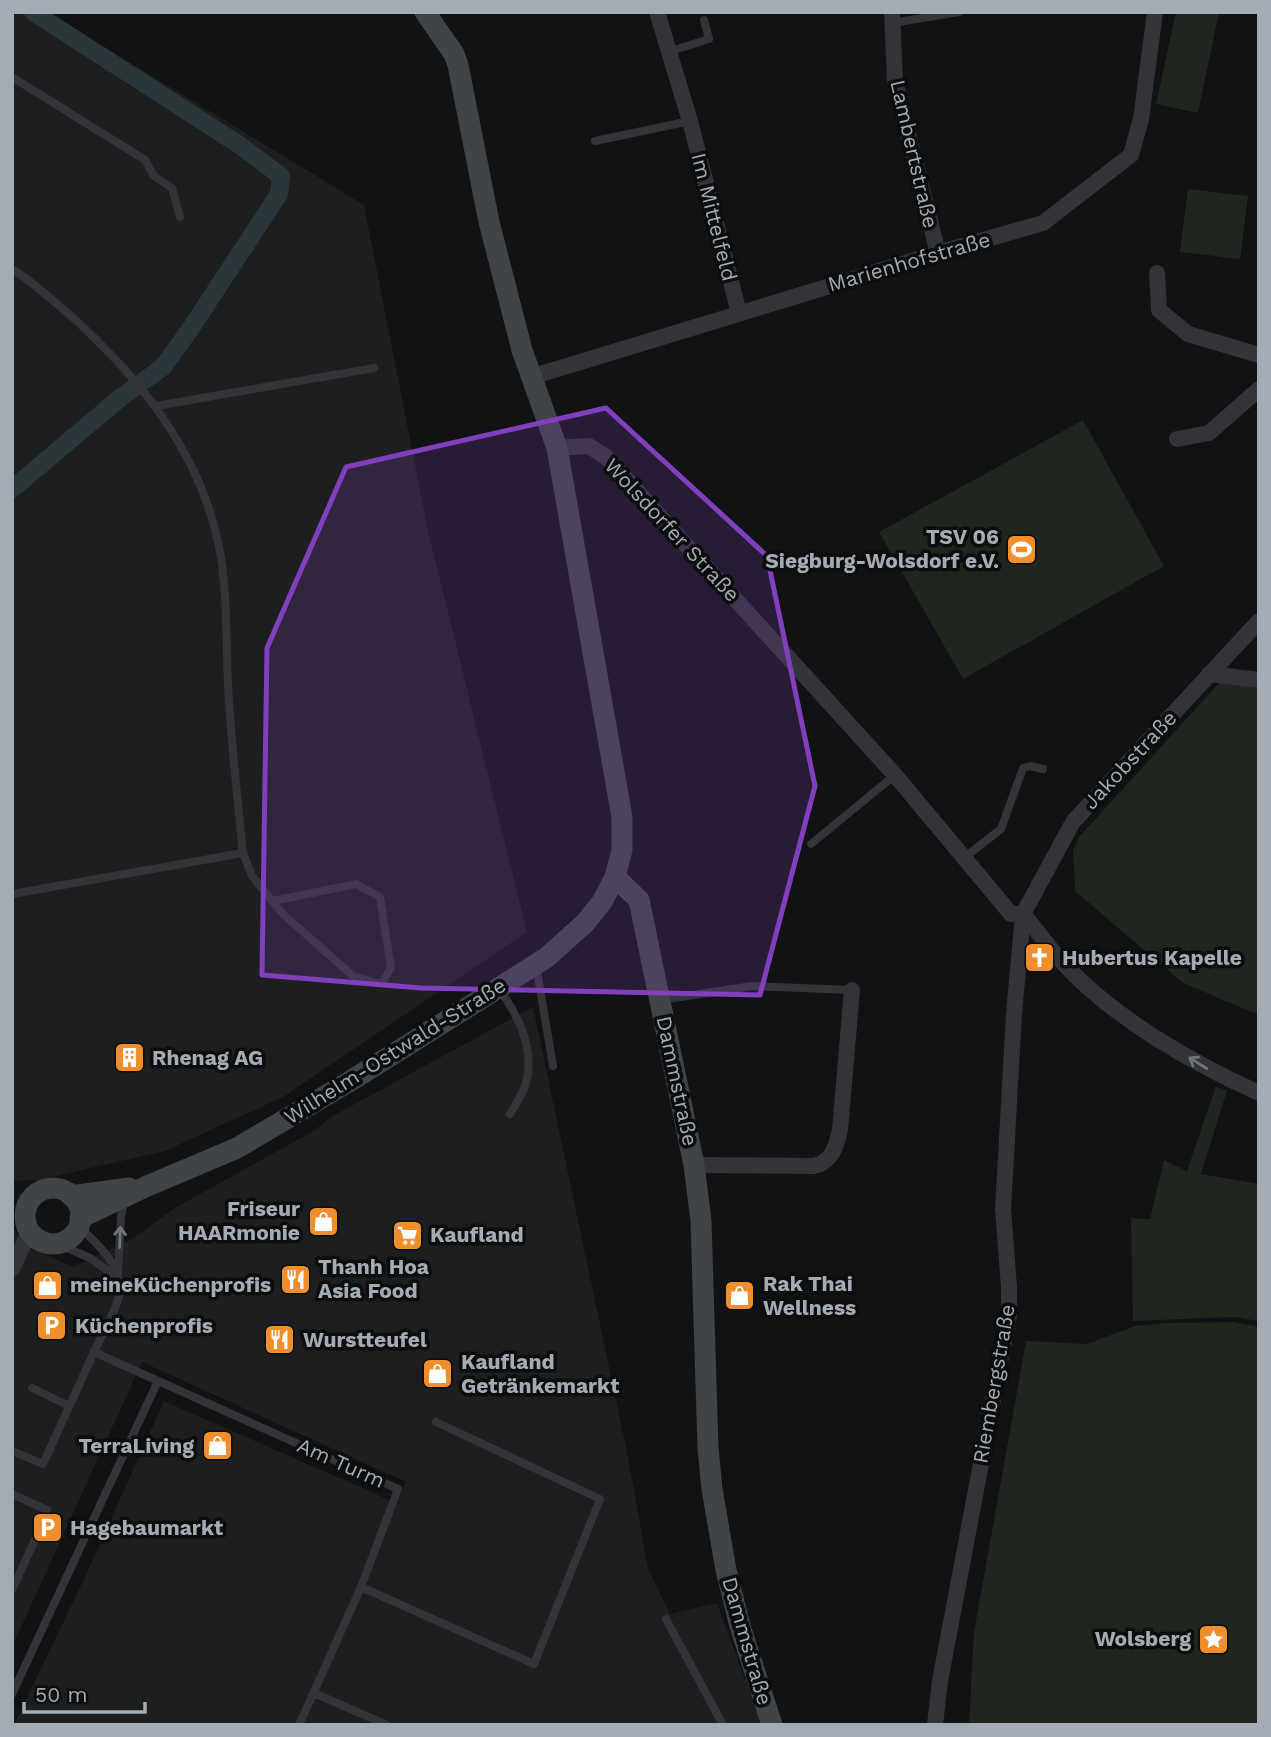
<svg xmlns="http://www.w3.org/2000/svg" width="1271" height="1737" font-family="'Work Sans',sans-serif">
<rect width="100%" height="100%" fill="#111213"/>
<path fill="#1d1e20" d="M12,12H47L364,205L428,531L527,932L283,1097L165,1151L38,1180L12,1181Z
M533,1007L628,1457L648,1568L670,1614L717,1603L762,1725H14L84,1579L164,1401L396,1503L406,1482L142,1362L12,1647V1228L32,1249L74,1267L132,1239L175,1208L315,1130L331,1117Z"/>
<path fill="#1e261e" d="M1176,12H1219L1198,113L1156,104Z
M1188,189L1248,196L1240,259L1180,252Z
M1083,420L1164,566L963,679L879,532Z
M1219,683L1259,688V1015L1183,983L1075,891L1073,850L1079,837Z
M1216,1086L1227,1091L1201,1174L1259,1184V1321L1234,1317L1133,1321L1131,1218L1150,1219L1164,1160L1187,1171Z
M1234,1322L1259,1327V1725H969L974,1632L1026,1341L1087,1344L1135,1326L1167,1323Z"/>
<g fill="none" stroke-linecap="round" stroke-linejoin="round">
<path stroke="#2b363b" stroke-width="18" d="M12,489L120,398L163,367L191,328L279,194L281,176L238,144L33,12"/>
<path stroke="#323438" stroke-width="8" d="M892,23L959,12
M671,51L709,39L704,20
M12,77L145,160L154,176L172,188L180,217
M595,141L690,121
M12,269C33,282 51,299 70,315C139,377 201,453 219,547C229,597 225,649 229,700C232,751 238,802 243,853L252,876L283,914L353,976L381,984L391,968L380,897L356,884L273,901
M156,406L374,368
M811,844L895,775
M965,857L1001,829L1023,768L1030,766L1043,769
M12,894L243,853
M536,965L553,1066
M498,988C517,1012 534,1048 527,1079C525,1091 516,1104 510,1114
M661,1000L752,986L852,990
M79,1227C96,1242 121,1265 120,1290C119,1307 101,1336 94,1352L398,1489L361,1587L299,1725
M58,1244L90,1258L115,1276
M118,1274L121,1216L125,1200
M32,1388L69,1406
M12,1451L43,1464L94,1352
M12,1494L47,1510
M361,1587L534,1664L600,1499L436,1422
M12,1590L39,1531
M666,1619L723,1725
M314,1693L387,1725
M12,1694L158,1381"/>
<path stroke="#323438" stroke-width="16" d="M657,12L690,121L739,313
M892,12L895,82L938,253
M1157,273L1159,310L1188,334L1259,355
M531,377L938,253L1043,223L1131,155L1141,119L1155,12
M1177,439L1209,433L1259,389
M557,448L589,446L606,457L895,775L1011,914H1023
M1209,674L1259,680
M1023,914C1037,930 1049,948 1064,964C1114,1018 1192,1063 1259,1093
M694,1165L814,1166C832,1162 836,1147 840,1130L852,990
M12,1269L29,1232
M935,1725L940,1681L1009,1315V1287L1003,1209L1014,1014L1023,914L1073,822L1259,621"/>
<path stroke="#404348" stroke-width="21" d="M615,877L639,900L694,1165L701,1221L708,1448L712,1489L726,1570L740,1626L772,1725
M25 1216a28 28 0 1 1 56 0a28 28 0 1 1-56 0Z
M71,1196L129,1188
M80,1218L145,1187L237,1148L352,1080L546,958L585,923L602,902L615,877L622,850V817L557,448L522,350L489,222L458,65L454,54L425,12"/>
</g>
<defs><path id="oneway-shaft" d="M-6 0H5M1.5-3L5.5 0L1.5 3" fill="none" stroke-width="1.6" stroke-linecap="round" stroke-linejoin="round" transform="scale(1.75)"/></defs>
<g stroke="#70757c">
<use href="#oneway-shaft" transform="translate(1198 1063) rotate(-148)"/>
<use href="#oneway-shaft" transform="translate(120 1237) rotate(-88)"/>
</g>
<path fill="#813fbd" fill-opacity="0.2" stroke="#813fbd" stroke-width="5" stroke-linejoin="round" d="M606,408L767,556L815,786L760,995L421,988L262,975L267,648L346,467Z"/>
<defs>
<symbol id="stadium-square" viewBox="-11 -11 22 22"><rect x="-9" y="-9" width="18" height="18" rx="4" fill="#f08e2c" stroke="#0c0d0e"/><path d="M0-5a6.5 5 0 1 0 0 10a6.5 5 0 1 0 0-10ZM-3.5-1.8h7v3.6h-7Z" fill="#fff"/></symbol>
<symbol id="church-square" viewBox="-11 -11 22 22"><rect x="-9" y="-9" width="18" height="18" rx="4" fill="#f08e2c" stroke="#0c0d0e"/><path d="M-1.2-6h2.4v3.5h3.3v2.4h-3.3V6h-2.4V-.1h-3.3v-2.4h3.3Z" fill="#fff"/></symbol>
<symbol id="building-square" viewBox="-11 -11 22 22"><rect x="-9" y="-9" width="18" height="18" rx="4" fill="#f08e2c" stroke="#0c0d0e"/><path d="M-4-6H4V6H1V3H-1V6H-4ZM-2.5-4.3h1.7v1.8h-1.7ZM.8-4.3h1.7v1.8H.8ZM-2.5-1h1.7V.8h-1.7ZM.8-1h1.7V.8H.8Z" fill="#fff"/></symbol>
<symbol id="shop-square" viewBox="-11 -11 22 22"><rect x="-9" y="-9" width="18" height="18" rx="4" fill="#f08e2c" stroke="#0c0d0e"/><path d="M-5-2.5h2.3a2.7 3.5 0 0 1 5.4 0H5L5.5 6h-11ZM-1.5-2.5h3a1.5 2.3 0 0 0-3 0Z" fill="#fff"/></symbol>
<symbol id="supermarket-square" viewBox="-11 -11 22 22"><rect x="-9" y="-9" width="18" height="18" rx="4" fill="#f08e2c" stroke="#0c0d0e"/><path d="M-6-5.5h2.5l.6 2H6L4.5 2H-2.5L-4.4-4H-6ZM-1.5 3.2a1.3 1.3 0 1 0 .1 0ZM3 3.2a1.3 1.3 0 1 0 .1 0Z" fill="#fff"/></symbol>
<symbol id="restaurant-square" viewBox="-11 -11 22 22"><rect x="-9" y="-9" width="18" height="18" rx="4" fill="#f08e2c" stroke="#0c0d0e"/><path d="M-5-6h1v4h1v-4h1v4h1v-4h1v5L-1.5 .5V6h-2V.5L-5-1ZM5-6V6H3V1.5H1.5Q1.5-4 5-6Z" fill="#fff"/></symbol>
<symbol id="parking-square" viewBox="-11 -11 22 22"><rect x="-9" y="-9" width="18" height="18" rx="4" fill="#f08e2c" stroke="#0c0d0e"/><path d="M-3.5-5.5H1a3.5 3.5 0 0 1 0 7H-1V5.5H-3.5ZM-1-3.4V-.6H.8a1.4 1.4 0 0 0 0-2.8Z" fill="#fff"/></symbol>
<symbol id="sight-square" viewBox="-11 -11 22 22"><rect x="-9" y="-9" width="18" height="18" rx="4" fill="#f08e2c" stroke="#0c0d0e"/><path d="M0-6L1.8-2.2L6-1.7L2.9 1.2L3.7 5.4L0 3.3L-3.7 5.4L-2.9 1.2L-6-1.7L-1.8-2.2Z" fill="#fff"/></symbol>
</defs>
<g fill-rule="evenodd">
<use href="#stadium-square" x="1004" y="532" width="35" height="35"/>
<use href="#church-square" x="1022" y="940" width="35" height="35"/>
<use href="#building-square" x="112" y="1040" width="35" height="35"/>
<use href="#shop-square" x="306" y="1204" width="35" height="35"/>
<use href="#supermarket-square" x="390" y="1218" width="35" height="35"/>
<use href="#restaurant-square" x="278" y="1262" width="35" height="35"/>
<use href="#shop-square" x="30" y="1268" width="35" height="35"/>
<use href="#shop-square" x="722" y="1278" width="35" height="35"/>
<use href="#parking-square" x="34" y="1308" width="35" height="35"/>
<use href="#restaurant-square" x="262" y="1322" width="35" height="35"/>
<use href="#shop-square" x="420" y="1356" width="35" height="35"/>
<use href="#shop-square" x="200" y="1428" width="35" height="35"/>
<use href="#parking-square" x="30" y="1510" width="35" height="35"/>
<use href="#sight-square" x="1196" y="1622" width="35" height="35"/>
</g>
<g text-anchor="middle" stroke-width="7" stroke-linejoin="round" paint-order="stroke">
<g font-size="21" fill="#a3abb4" stroke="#0c0d0e">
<text transform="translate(914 154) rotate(77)" y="7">Lambertstraße</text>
<text transform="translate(714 217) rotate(76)" y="7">Im Mittelfeld</text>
<text transform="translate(909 262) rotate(-16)" y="7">Marienhofstraße</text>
<text transform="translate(672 530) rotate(47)" y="7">Wolsdorfer Straße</text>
<text transform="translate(1130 760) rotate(-47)" y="7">Jakobstraße</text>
<text transform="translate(395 1051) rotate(-32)" y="7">Wilhelm-Ostwald-Straße</text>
<text transform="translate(677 1081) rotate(78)" y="7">Dammstraße</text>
<text transform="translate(994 1384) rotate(-80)" y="7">Riembergstraße</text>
<text transform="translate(341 1463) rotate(24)" y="7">Am Turm</text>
<text transform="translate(747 1641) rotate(74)" y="7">Dammstraße</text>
</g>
<g font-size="21" font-weight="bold" fill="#a3abb4" stroke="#0c0d0e" text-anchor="start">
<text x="999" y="544" text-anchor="end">TSV 06<tspan x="999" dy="24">Siegburg-Wolsdorf e.V.</tspan></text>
<text x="1062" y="965">Hubertus Kapelle</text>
<text x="152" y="1065">Rhenag AG</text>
<text x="300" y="1216" text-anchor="end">Friseur<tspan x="300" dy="24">HAARmonie</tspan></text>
<text x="430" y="1242">Kaufland</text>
<text x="318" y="1274">Thanh Hoa<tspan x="318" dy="24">Asia Food</tspan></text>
<text x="763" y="1291">Rak Thai<tspan x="763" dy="24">Wellness</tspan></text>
<text x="70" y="1292">meineKüchenprofis</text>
<text x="75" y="1333">Küchenprofis</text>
<text x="303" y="1347">Wurstteufel</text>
<text x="461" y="1369">Kaufland<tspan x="461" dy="24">Getränkemarkt</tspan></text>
<text x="194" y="1453" text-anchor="end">TerraLiving</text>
<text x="70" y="1535">Hagebaumarkt</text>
<text x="1191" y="1646" text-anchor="end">Wolsberg</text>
</g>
</g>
<rect width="1271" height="1737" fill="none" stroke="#a3abb4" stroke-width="28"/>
<path d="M24 1702v10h121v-10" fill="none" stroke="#a3abb4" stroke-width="3.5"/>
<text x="35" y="1702" font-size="21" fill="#a3abb4" stroke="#0c0d0e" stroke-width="5" paint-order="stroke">50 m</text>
</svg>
